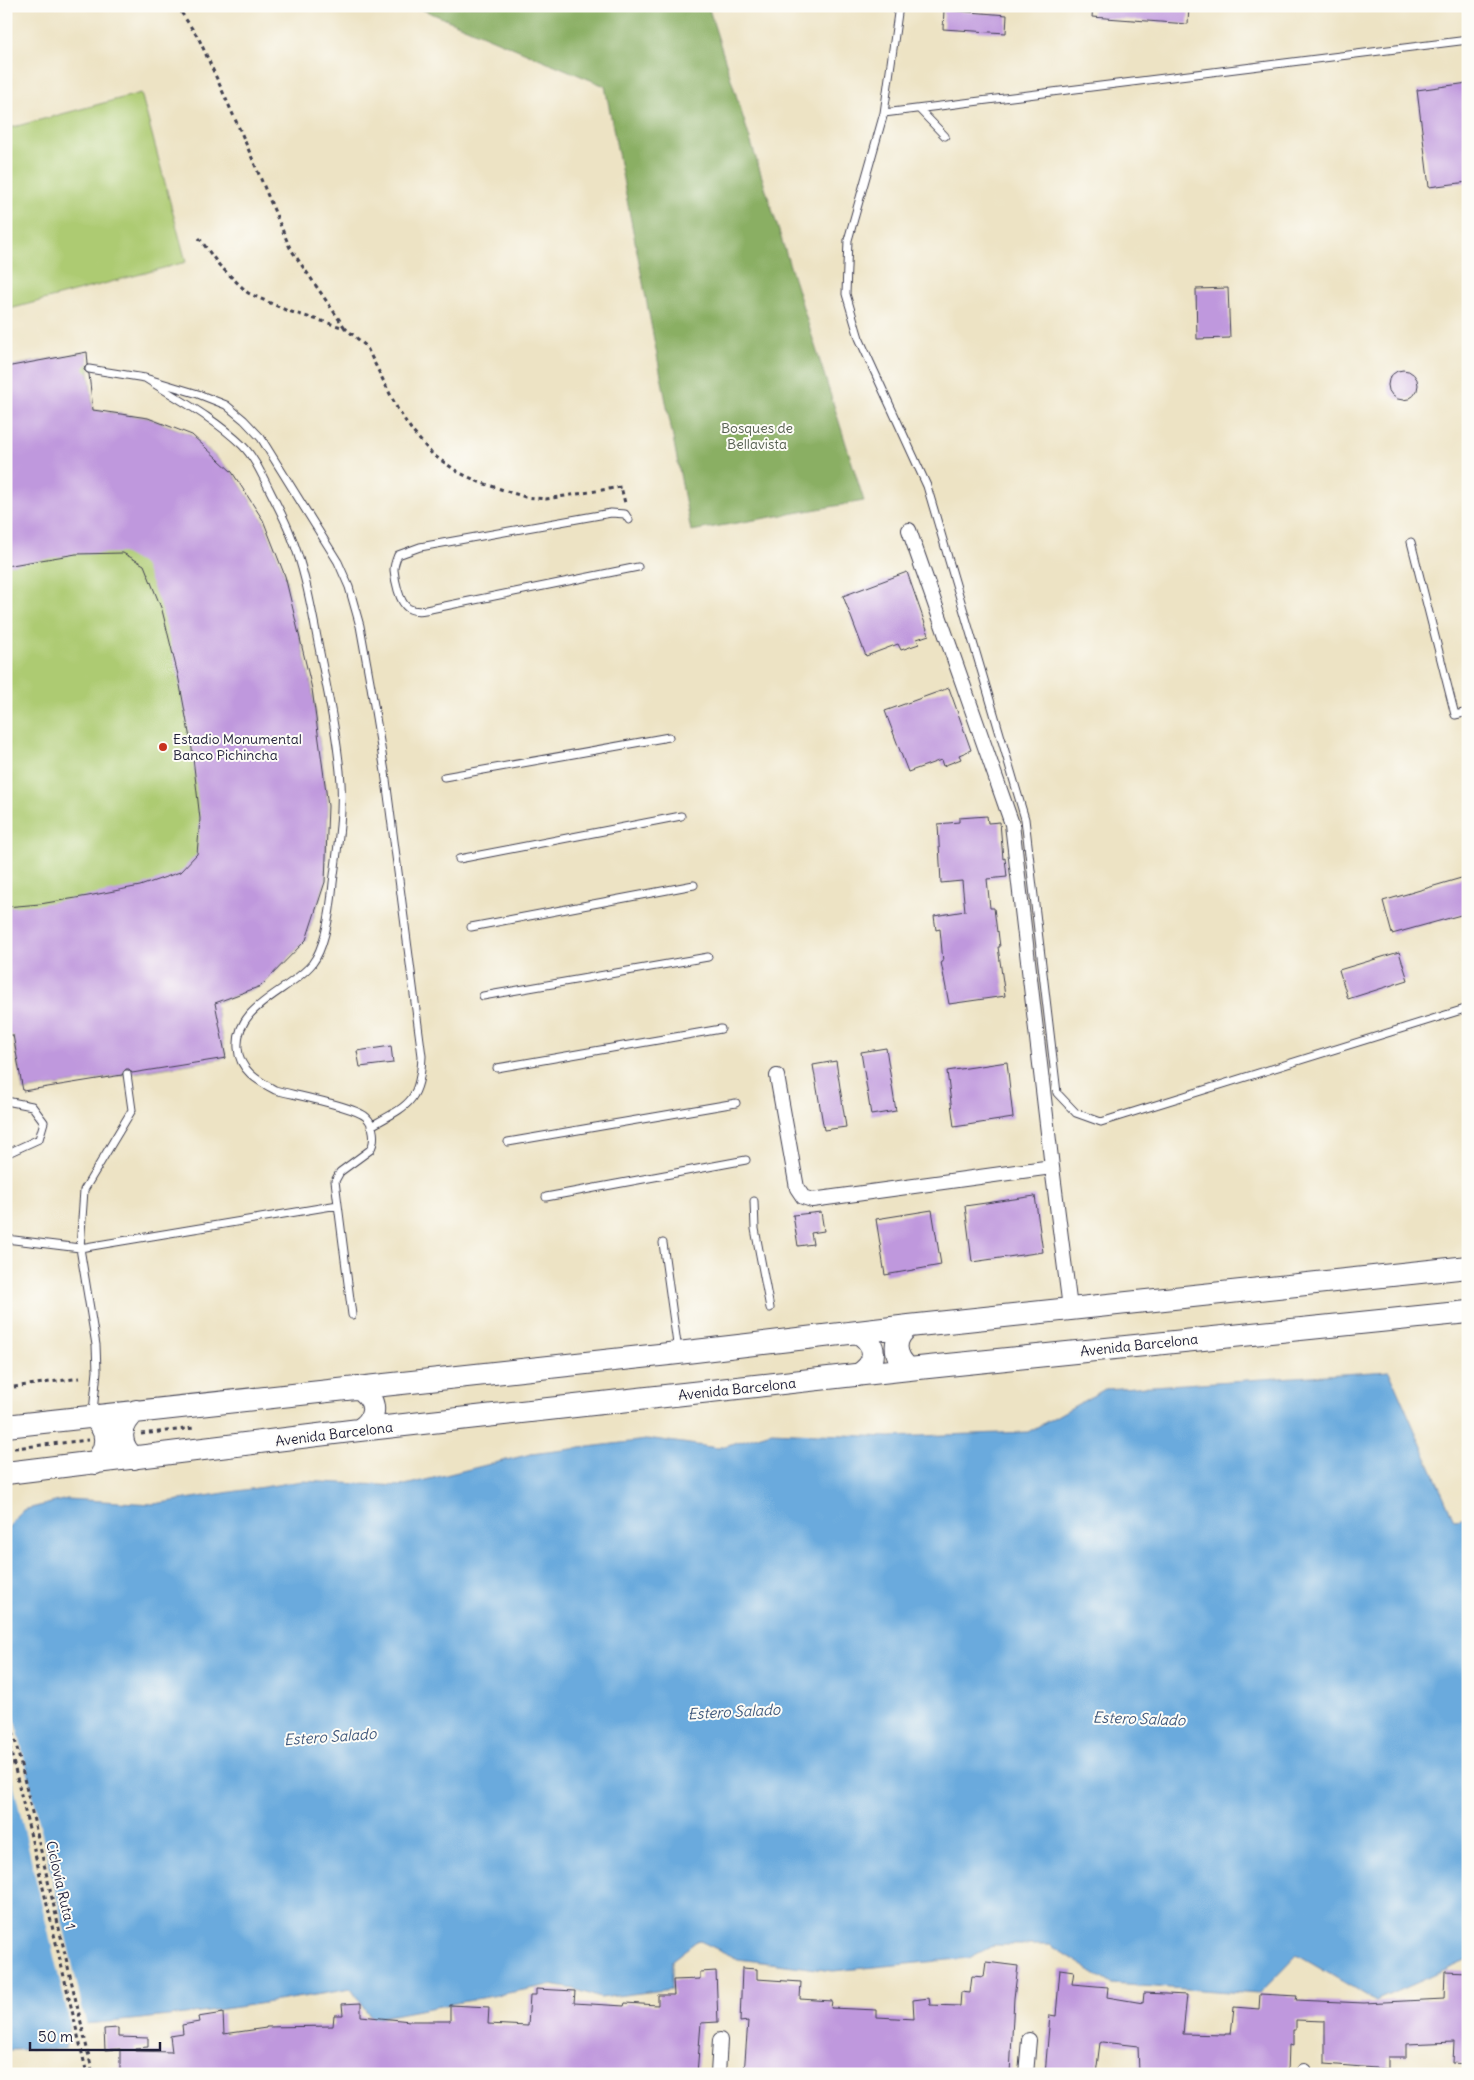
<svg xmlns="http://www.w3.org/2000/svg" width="1474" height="2080" font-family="Delius,sans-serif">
<rect width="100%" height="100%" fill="#fdfcf7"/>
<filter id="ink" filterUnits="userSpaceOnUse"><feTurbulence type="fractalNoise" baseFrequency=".02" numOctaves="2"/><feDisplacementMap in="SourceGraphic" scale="10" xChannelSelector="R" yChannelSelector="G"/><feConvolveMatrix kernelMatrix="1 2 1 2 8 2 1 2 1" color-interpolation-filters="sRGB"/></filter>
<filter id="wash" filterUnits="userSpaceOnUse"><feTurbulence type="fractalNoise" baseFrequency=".0096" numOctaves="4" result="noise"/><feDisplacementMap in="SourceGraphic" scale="20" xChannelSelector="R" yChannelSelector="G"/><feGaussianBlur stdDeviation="1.12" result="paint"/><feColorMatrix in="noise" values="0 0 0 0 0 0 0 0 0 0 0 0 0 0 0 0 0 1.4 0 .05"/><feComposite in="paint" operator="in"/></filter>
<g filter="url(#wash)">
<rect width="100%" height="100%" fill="#ede3c4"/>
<path fill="#adcb72" stroke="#687656" d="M141,93L186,262L6,310V129Z
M87,352L93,410L148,418L192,435L232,472L263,520L285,576L312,689L328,806L325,882L306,940L261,986L215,1003L226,1058L23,1091L13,1035H6V367Z"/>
<path fill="#8aaf64" stroke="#566850" d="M414,6H708L864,501L691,531L605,86Z"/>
<path fill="#6aaadd" stroke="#46668c" d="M1389,1371L1454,1520L1468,1518V1960L1376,2001L1297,1955L1259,1994L1112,1984L1050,1945H994L969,1958L833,1971L738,1959L698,1940L672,1960V1989L600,1998L575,1989L550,1985L372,2019L351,1989C257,2005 164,2019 69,2025L65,2049L6,2050V1530L23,1510L67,1499L154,1504L302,1481L401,1486L531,1454L654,1439L718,1448L771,1432L890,1437L1028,1432L1105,1389Z"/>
<path fill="#ede3c4" d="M6,1680L87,2027L71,2028L6,1753Z"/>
<g id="blocks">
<path fill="#bf98dd" d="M1093,6H1189L1188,24L1092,17Z
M944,10L1007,15L1006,33L943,29Z
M1468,83V182L1429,187L1417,90Z
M1228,288L1230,338L1197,339L1196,289Z
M87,352L88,364L85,366L84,370L89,374L93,410L148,418L192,435L232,472L263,520L285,576L312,689L328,806L325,882L306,940L261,986L215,1003L226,1058L132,1073L129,1069H126L122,1075L23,1091L13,1035H6V907L40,904L88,896L140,886L180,872L197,854L200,819L192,749L178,675L162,610L144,565L123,553L76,554L6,566V367Z
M1388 385a15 15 0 1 1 30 0a15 15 0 1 1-30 0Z
M907,572L929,635L917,639L919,644L901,650L898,644L866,656L843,596Z
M949,688L971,750L959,755L961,759L943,766L941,760L908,772L885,711Z
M987,816L988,823L1000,822L1003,859L1005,858L1007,877L987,879L990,908H994L997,932L998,931L1000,947H998L1005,996L949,1004L941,962H943L940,929L936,930L934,916L965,911L962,881L941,883L938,824L959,822V818Z
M1468,876V913L1392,934L1383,901Z
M1399,952L1408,980L1348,999L1339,970Z
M391,1046L393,1063L360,1067L357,1051Z
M886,1048L896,1111L871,1115L861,1052Z
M836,1061L846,1127L824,1130L813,1065Z
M1007,1062L1013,1118L954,1127L947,1071Z
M1035,1196L1043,1252L972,1262L965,1206Z
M932,1210L941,1265L885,1275L876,1219Z
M821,1212L824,1231L811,1233L813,1244L798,1246L793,1215Z
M986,1962L1018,1966L1014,1998L1010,2074H744L748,2021L740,2022L742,1968L757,1969V1979L801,1982L800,1999L832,2001L831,2008L877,2010V2017L914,2019L913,2000L929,1998L930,2005L960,2006L961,1992L970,1993L972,1976L984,1977Z
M1060,1969L1074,1971L1072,1984L1108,1987L1107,1997L1143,2003L1144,1993L1187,1995L1183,2034L1225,2035V2034H1231L1234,2007L1259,2009L1260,1994L1297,1996L1296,2000L1364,2003L1444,1999L1445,1971L1468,1972L1466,2064L1453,2063L1454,2042L1406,2044V2057H1388V2069L1325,2064V2021L1296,2020V2030H1293V2046L1289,2045L1288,2074H1145V2072H1139L1138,2046L1102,2042L1100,2043L1096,2074H1045L1050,2015L1056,2016Z
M716,1971L718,2022L701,2023L697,2074H120V2049L105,2050L104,2029L118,2028V2037L148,2038V2047L135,2048V2051L172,2052L170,2036L183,2034L182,2025L199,2022L198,2017L223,2013L224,2034L266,2028V2027L333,2026L334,2015H343L342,2004L361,2003V2016L410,2021H450V2005L489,2007L488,2024L528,2026L530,1995H536V1989L575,1991L574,2003L624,2006L625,2003L658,2005V1995H674L673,1980L700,1979V1972Z"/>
</g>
</g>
<g filter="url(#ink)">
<use href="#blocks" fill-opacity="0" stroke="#403f50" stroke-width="1"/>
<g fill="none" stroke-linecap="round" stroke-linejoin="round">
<defs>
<path id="service" d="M899,6L884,113L848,240L846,294L859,338L927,486L1025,819L1057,1093L1076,1113L1101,1122L1468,1008
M919,109L945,136
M884,113L1468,40
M89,369L145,378L198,394L226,405L244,420L261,438L338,562L349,587L360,626L371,687L385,772L422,1056C420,1102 409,1105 371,1126
M145,378C178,399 214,418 242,445C255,458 262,475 270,491C277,505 284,518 290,533C307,574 313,619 322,663C330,703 338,742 341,783C343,816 337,851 333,883C331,906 326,946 312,964C289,992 235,1005 238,1048C239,1070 258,1081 275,1090C294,1095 354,1106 366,1117C374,1124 376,1141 370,1150L340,1172L335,1181L352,1315
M629,520L625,514L611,513L420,547L398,555C396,560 394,564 394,570C395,580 399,602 408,608C416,613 426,610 435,608L638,567
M1411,542L1455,715L1468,712
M444,777L669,737
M459,859L681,816
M471,927L694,885
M483,996L708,957
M497,1068L721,1029
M6,1101L32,1106L44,1122L39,1139L6,1154
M508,1142L736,1103
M546,1197L746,1160
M754,1201L755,1229L770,1308
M6,1239L80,1248L84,1190L132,1110L127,1074
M663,1243L678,1351
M93,1412L97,1371L96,1345L80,1248L338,1205"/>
<path id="minor" d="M909,530L1012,824L1052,1167L1070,1308
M777,1076L797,1188L803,1197L812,1200L1052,1167
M718,2074L720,2040
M1026,2074L1029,2040
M1304,2074V2071"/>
<path id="primary" d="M857,1332C877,1343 879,1363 858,1375
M909,1369C893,1356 892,1338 909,1326
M358,1387C377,1399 379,1418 359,1430
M92,1416C109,1430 109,1447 95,1463
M6,1426L678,1353L909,1326L1468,1267
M134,1458C117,1444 119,1425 136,1411
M6,1473L359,1430L909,1369L1468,1312"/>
</defs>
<use href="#service" stroke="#403f50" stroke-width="9"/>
<use href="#minor" stroke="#403f50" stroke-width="16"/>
<use href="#primary" stroke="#403f50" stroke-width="24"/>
<path stroke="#403f50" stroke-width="3" stroke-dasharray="4 4" stroke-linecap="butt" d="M177,6L199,39L244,139L290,248L345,328
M199,238L219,265L248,293L288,311L345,328L366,346L398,410L413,432L432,454L458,472L479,482L525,497L546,499L621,487L625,503
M6,1388L80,1378
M141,1434L194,1428
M6,1449L88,1440
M6,1701L93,2074
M6,1731L87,2074"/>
<use href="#service" stroke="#fff" stroke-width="7"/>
<use href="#minor" stroke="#fff" stroke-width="14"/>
<use href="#primary" stroke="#fff" stroke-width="22"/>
</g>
</g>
<circle fill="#c8321e" stroke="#fdfcf7" stroke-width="2" cx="163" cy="747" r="5"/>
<g text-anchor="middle" stroke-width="4" stroke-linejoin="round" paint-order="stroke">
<g font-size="14" fill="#535d4e" stroke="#fdfcf7">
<text x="757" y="433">Bosques de<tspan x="757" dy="16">Bellavista</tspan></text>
</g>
<g font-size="14" fill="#22223b" stroke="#fdfcf7" text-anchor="start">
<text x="173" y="744">Estadio Monumental<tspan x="173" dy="16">Banco Pichincha</tspan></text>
</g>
<g font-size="14" fill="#22223b" stroke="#fdfcf7">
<text transform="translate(1139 1345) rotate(-6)" y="5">Avenida Barcelona</text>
<text transform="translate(737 1389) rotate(-6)" y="5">Avenida Barcelona</text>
<text transform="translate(334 1434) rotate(-7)" y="5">Avenida Barcelona</text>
<text transform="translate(61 1885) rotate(77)" y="5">Ciclovía Ruta 1</text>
</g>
<g font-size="15" font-style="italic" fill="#3f587c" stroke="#fdfcf7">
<text transform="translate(734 1712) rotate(-3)" y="5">Estero Salado</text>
<text transform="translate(1139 1719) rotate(2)" y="5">Estero Salado</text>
<text transform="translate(330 1737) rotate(-4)" y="5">Estero Salado</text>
</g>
</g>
<rect width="1474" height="2080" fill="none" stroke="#fdfcf7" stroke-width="25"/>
<path d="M30 2042v8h130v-8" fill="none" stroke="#22223b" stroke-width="2.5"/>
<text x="38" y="2042" font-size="15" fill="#22223b" stroke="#fdfcf7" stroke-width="4" paint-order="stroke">50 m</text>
</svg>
